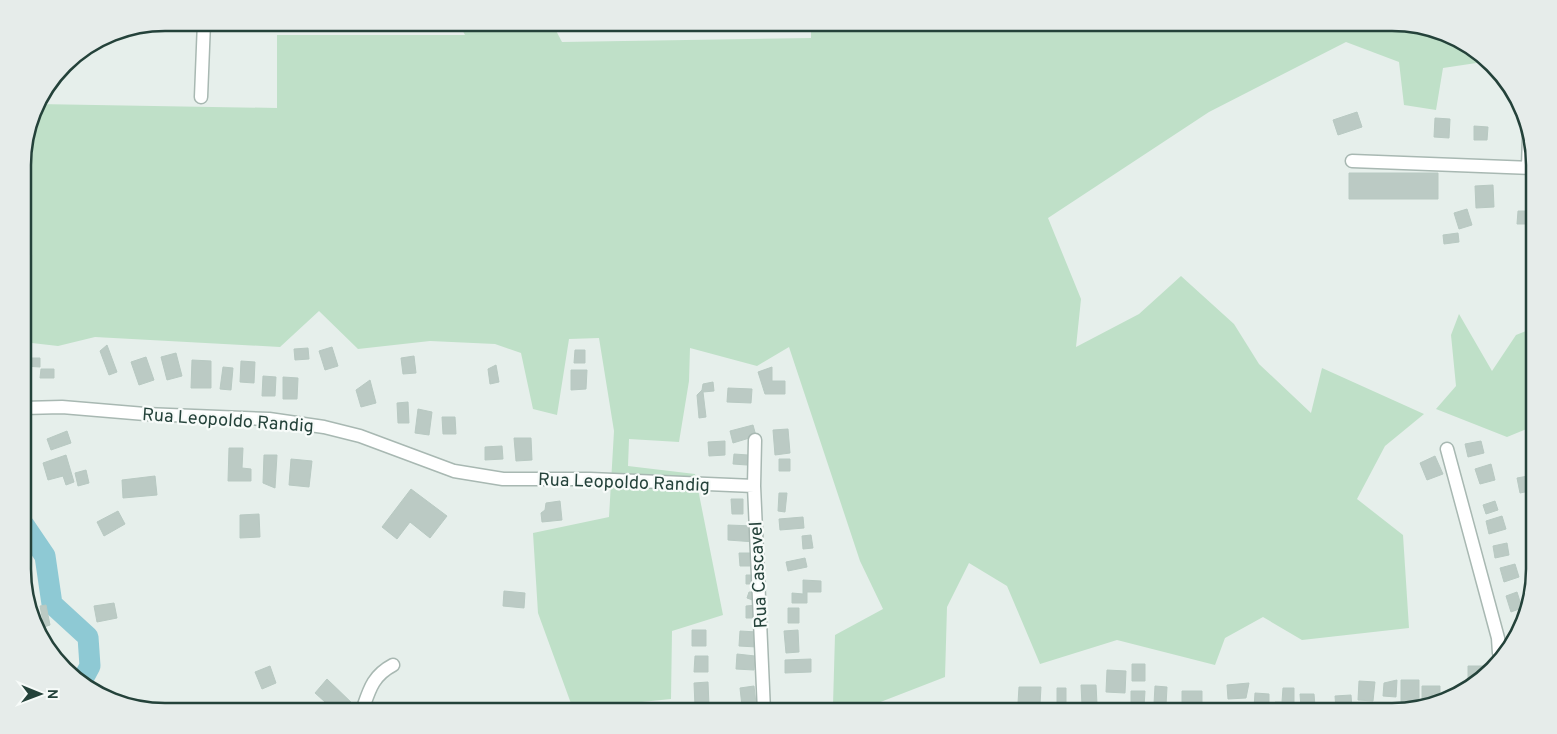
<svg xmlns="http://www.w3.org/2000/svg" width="1557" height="734" font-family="Overpass,sans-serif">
<rect width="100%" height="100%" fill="#e6efeb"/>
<path fill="#bfe0c8" d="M458,22L552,23L562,42L811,38V22H1391L1446,34L1483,62L1443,68L1436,110L1404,105L1399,62L1346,42L1209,112L1048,218L1081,299L1076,347L1139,314L1181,276L1234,324L1259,364L1311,413L1322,368L1424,414L1385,446L1357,499L1403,535L1409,628L1302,640L1263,617L1225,638L1215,665L1117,640L1040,664L1007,586L969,563L947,607L945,677L865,708L833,705L835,635L883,609L860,561L789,347L757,366L690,348L689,381L679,442L629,439L628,466L695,474L723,615L672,631L671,699L573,709L538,613L533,533L609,517L614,431L599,338L569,339L557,415L533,409L521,353L495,344L430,341L358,349L319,311L280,347L95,337L58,346L23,342V156L37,104L277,108V35H465Z
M1459,314L1492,371L1516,335L1534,328V426L1507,437L1436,409L1456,386L1451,335Z"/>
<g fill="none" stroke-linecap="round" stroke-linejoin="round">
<path stroke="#8ec9d4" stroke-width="21" d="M24,525L45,556L52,604L88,637L90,666L83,679"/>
</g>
<path fill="#bbcac4" stroke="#b8c9c2" d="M273,22H293V27H273Z
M313,22H329V25Z
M372,22H389L390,25H372Z
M406,22H428V31H406Z
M1357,112L1362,127L1338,135L1333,120Z
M1435,118L1450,119L1449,138L1434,137Z
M1474,126L1488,127L1487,140H1474Z
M1349,173H1438V199H1349Z
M1493,185L1494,207L1476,208L1475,186Z
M1467,209L1472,225L1459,229L1454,213Z
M1518,211H1533L1534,224H1517Z
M1458,233L1459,242L1444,244L1443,235Z
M107,345L117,372L109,375L100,351Z
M332,347L338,366L325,370L319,351Z
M308,348L309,359L295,360L294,349Z
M575,350H585V363H574Z
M176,353L182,376L167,380L161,357Z
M414,356L416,373L403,374L401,358Z
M146,357L154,380L139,385L131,362Z
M28,358H40V367L24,366L23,373V364H26Z
M192,360L211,361V388H191Z
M241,361L255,362L254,383L240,382Z
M496,365L499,382L490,384L488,369Z
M223,367L233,368L231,390L220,389Z
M772,367V381H785V394H765L758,372Z
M41,369H54V378H40Z
M571,370H587L586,389L571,390Z
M263,376L276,377L275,396H262Z
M283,377L298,378L297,399H283Z
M370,380L376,403L361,407L356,390Z
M713,382L714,391L703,392L706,417L699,418L697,395L702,390L703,384Z
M728,388L752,389L751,403L727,402Z
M408,402L409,423H398L397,403Z
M418,409L432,412L429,435L415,433Z
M442,417H455L456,434H443Z
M23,423L27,435L23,436Z
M753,425L756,436L733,443L730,431Z
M788,429L790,453L775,455L773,430Z
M67,431L71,443L51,450L47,439Z
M514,438H531L532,460L516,461Z
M725,441V455L709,456L708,442Z
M1481,441L1484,453L1468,457L1465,444Z
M502,446L503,459L485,460V447Z
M229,448H243L242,468L251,469V481H228Z
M734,454L748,455L747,465L733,464Z
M66,455L74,482L66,485L63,476L48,480L43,463Z
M264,455H277L275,488L263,483Z
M1435,456L1443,474L1427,480L1420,463Z
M291,459L312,461L309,487L289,485Z
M779,459H790V471H779Z
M1491,464L1495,480L1480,484L1475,469Z
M86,470L89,483L78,486L75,473Z
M155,476L157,495L123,498L122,480Z
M1528,476L1530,491L1520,493L1517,478Z
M411,489L447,516L430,538L410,522L397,539L382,527Z
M779,493H787L785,512L778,511Z
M731,499H743V514H732Z
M560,501L562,520L542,522L541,513L545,510L546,503Z
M1495,501L1498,510L1486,514L1483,505Z
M118,511L125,524L104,536L97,522Z
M259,514L260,537L240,538V515Z
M1502,516L1506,529L1489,534L1486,521Z
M803,517L804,528L780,530L779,519Z
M728,525L754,526L755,542L728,540Z
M811,535L813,548L803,549L802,536Z
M1507,543L1509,555L1495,558L1493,546Z
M739,553H755V566H740Z
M805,558L807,567L788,571L786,562Z
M1515,564L1519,577L1504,582L1500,568Z
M746,575H757V584H746Z
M803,580L821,581V592H807V603H792V593L803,594Z
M504,591L525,593L524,608L503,606Z
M749,592H758V602L747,598Z
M1517,592L1522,608L1511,612L1506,596Z
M114,603L117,618L97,622L94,606Z
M46,605L50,625L44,627L40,606Z
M758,605V618H746V606Z
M788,608H799V623H788Z
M692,630H706V646H692Z
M798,630L799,652L786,653L784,631Z
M740,631L757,632V647L739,646Z
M737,654L755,656L754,670L736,669Z
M695,656H708V672H694Z
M55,658H64L63,664Z
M811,659V672L785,673V660Z
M1132,664H1145V681H1132Z
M270,666L276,683L262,689L255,672Z
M1468,666H1486V670L1475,683H1468Z
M1107,670L1126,671L1125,693L1106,692Z
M327,679L355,706L350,711L342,707L335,711L315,693Z
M1397,680L1396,697L1383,696L1384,683Z
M1401,680H1419V703H1401Z
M1359,681L1375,682L1373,701L1358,700Z
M708,682L709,706H695L694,683Z
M1249,683L1246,698L1228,699L1227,685Z
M1081,685H1096L1097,704L1082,705Z
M754,686L756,704L742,706L740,688Z
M1155,686L1167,687L1166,705L1154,704Z
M1422,686H1440V698L1422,704Z
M1019,687H1041L1040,704L1018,703Z
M1057,688H1066V704H1057Z
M1283,688H1294V711L1277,710L1275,702H1282Z
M1131,691H1145L1144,707L1131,706Z
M1182,691H1202V707H1182Z
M1255,693L1269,694V709L1254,708Z
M1300,694H1314L1315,706L1301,707Z
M1351,695L1352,708L1336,709L1335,696Z"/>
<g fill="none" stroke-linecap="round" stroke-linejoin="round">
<defs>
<path id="street" d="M566,22H662
M201,97L204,22
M1352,161L1533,168
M1528,167L1529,136
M23,408L62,407L145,414L269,419L324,427L360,436L454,471L503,479H590L754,486
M755,440L754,486L764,711
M1447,449L1498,638L1499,653
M362,711C369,691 372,676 393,665"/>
</defs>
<use href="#street" stroke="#a8b8b2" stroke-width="15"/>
<use href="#street" stroke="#fff" stroke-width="12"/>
</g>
<g text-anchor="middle" stroke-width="4.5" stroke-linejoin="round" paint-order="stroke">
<g font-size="18" fill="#24423a" stroke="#f7fbf9">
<text transform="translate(228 420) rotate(4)" y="6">Rua Leopoldo Randig</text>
<text transform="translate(624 482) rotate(2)" y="6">Rua Leopoldo Randig</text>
<text transform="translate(758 575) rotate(-93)" y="6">Rua Cascavel</text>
</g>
</g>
<path d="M0 0H1557V734H0ZM165 31H1392A134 134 0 0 1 1526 165V569A134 134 0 0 1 1392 703H165A134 134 0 0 1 31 569V165A134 134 0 0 1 165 31Z" fill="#e6ecea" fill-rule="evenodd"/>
<path fill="none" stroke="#24423a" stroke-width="2.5" d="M165 31H1392A134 134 0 0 1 1526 165V569A134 134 0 0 1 1392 703H165A134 134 0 0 1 31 569V165A134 134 0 0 1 165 31Z"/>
<g transform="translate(40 694) rotate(91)" stroke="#f7fbf9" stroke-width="4" paint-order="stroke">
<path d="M0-4L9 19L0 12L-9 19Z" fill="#24423a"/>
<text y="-8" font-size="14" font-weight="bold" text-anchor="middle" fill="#24423a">N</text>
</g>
</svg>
